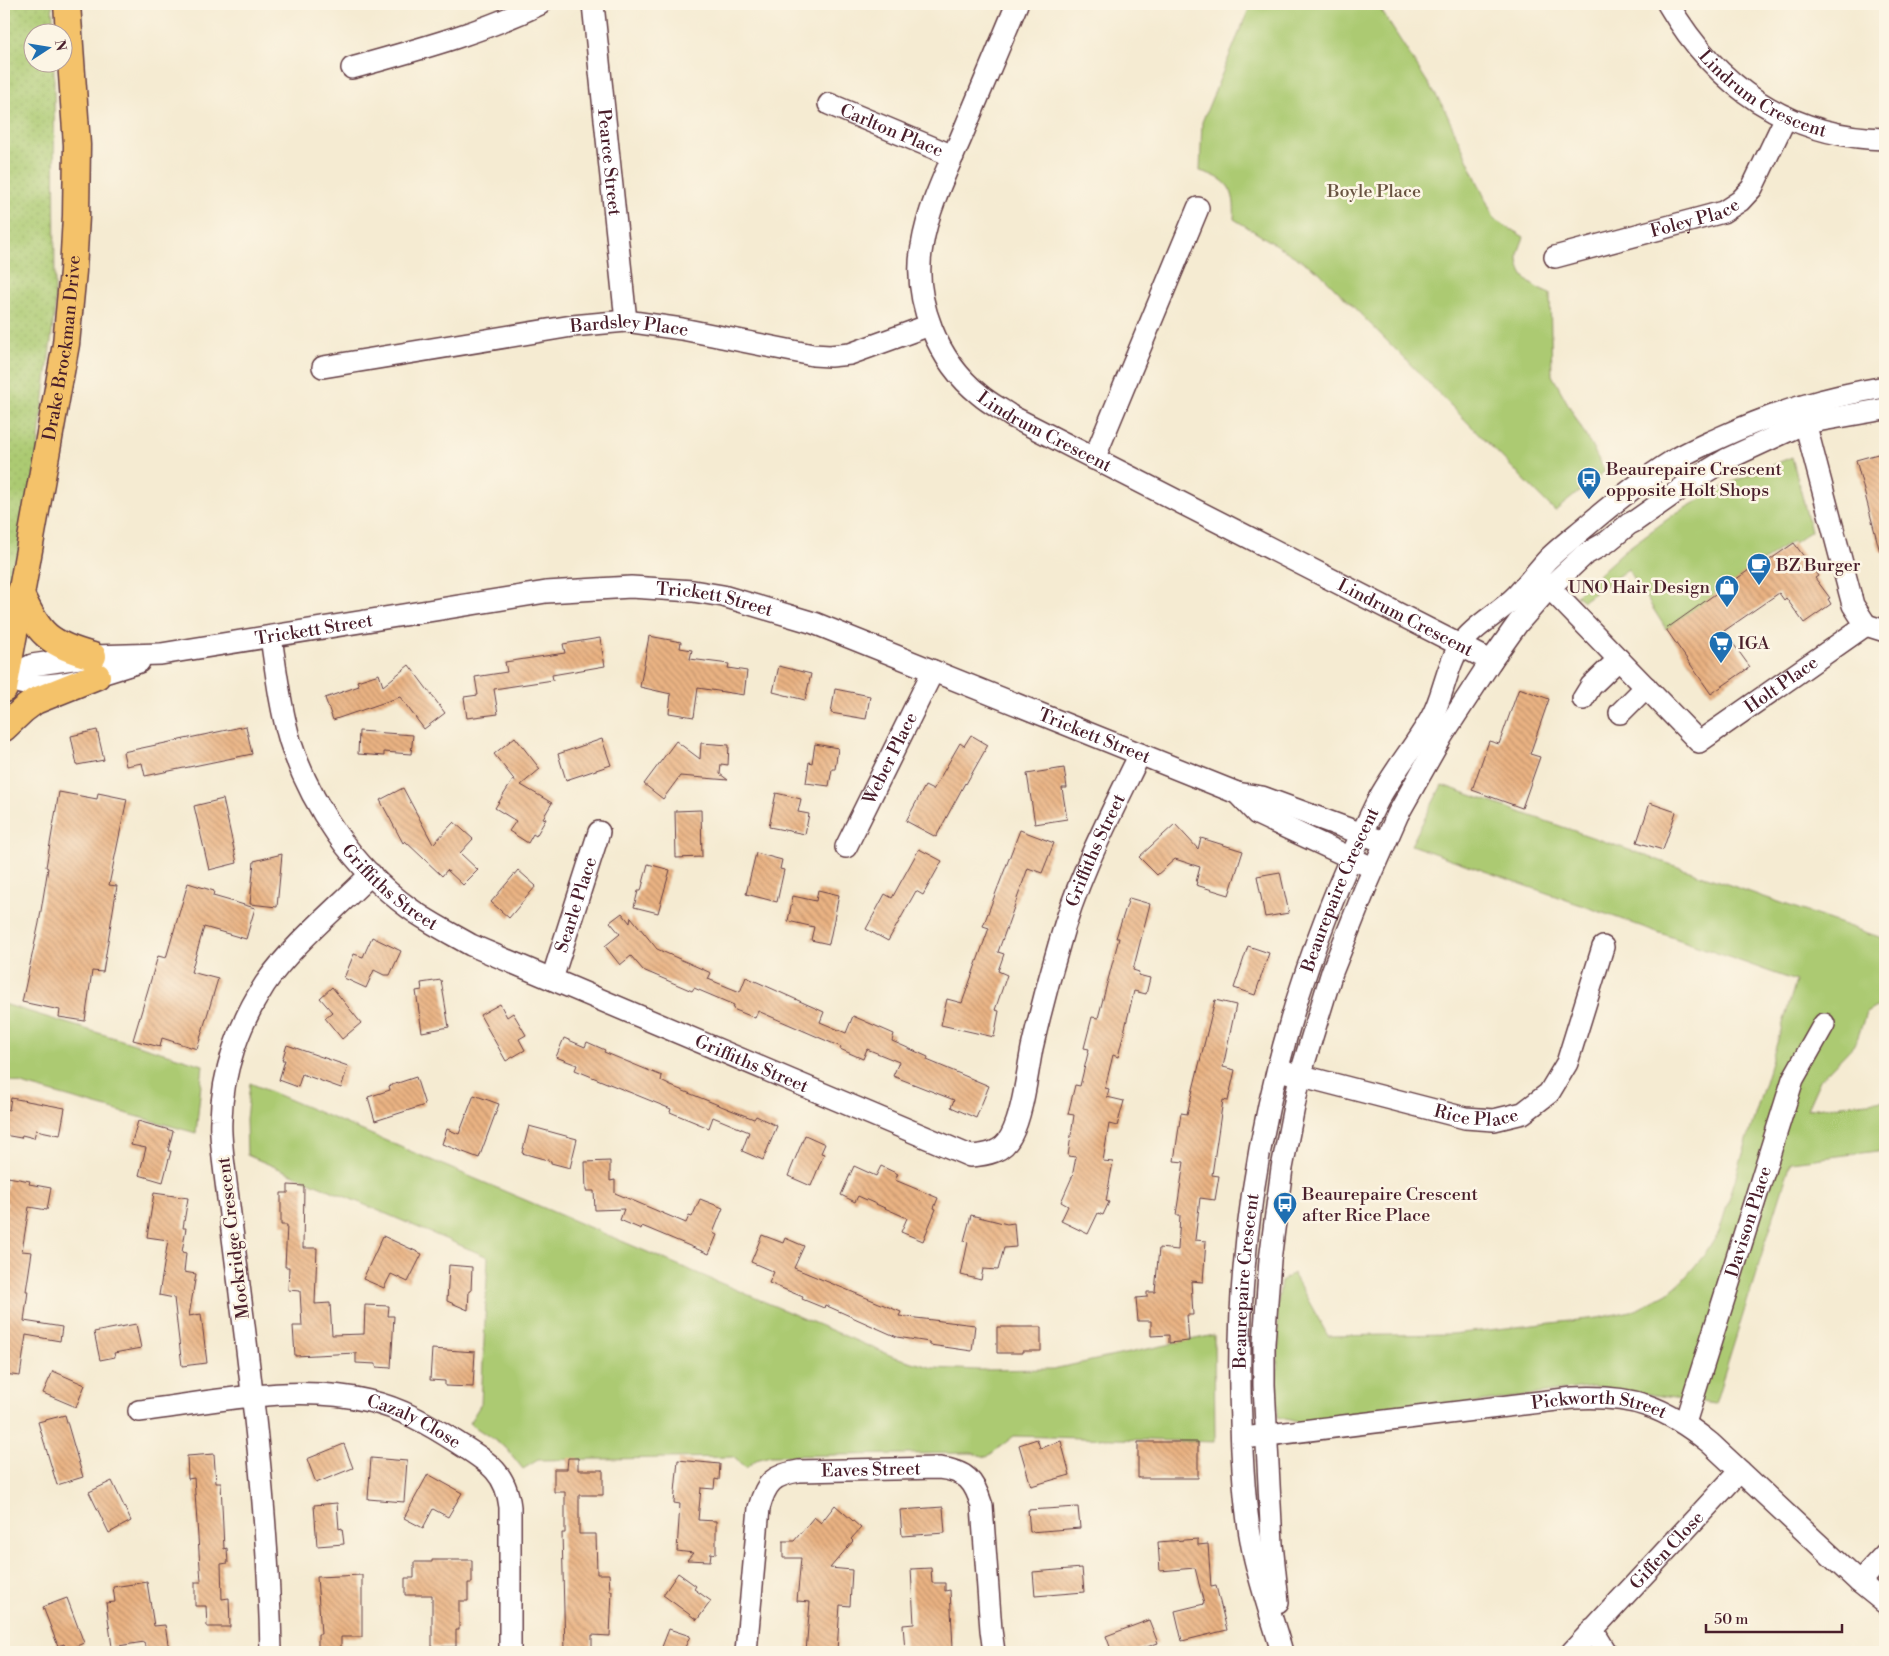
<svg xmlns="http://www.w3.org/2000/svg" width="1889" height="1656" font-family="'Libre Bodoni',serif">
<defs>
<pattern id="grass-dots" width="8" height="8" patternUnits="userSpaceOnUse" patternTransform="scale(1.25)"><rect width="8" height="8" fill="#acca72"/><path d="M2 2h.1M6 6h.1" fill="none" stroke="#96ad63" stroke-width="1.8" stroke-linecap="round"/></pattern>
<pattern id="building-back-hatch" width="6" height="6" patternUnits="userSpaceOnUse" patternTransform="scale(1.25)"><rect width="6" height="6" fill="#eab383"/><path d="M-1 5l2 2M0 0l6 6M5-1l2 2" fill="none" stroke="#c0916b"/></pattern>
</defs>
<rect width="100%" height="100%" fill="#fcf5e5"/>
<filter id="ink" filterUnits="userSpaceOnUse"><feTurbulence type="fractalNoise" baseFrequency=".02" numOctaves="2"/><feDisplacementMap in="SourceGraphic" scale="10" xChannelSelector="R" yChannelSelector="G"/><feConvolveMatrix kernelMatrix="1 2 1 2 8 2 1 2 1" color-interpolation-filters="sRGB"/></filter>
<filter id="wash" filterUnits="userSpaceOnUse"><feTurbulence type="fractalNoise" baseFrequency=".0096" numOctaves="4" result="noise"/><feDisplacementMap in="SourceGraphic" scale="20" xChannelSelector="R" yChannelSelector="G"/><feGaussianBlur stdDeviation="1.12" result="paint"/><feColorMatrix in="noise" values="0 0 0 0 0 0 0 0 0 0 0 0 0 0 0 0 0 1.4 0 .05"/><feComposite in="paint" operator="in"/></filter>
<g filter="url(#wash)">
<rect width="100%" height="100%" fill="#f5ebd2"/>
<path fill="url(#grass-dots)" stroke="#7b744e" d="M4,4H52L54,32H32V62L54,63L55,308L20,593L4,689Z"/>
<path fill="#acca72" stroke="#7b744e" d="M1251,4H1377L1444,108L1495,220L1524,237C1522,243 1518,251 1518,257C1518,278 1533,287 1550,294L1552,375L1605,471L1555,511L1318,271L1234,219C1236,189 1228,179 1200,171L1202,122Z
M1792,457L1811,531L1794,543L1792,541L1666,629L1628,569L1583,601L1576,595L1624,551L1676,513L1732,482Z
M1442,785L1885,939V1011L1876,1007L1866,1013L1858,1037L1853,1046L1820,1080L1807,1109L1885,1100V1150L1791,1162L1715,1404L1593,1386L1476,1403L1301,1423L1278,1417L1276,1385L1279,1343L1277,1307L1281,1282L1293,1273L1328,1336L1452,1334L1597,1318L1636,1310L1668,1293L1682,1281L1706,1253L1719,1232L1796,981L1411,845Z
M4,1004L203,1065L196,1133L4,1079Z
M250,1083L892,1356L933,1368L979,1370L1053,1369L1214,1335L1215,1442L1014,1436L987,1457L971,1453L770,1456L756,1460L746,1468L733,1457L538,1460L523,1469L506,1448L469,1423L481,1404L488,1257L247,1155L246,1119Z"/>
<g id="blocks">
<path fill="url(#building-back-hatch)" d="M1885,452V552H1880L1856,460Z
M1794,543L1818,576L1815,578L1830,598L1828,599L1831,604L1804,623L1786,598L1784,600L1779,593L1724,631L1750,667L1711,694L1666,629L1756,565L1758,568Z
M649,636L681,642L680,648L692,650L690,659L729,664L728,668L747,671L744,695L698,688L694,717L669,713L671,694L640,687Z
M600,638L605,666L552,675L553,680L494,689L498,714L467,718L464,697L478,695L475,677L507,672L505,662L565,653L563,644Z
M409,665L445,713L424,729L400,697L333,720L325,698L359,686L357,681L379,674L383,686Z
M779,666L811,674L805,700L773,692Z
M1519,688L1549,699L1530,754L1540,757L1522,808L1472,790L1489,741L1499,744Z
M835,689L870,696L866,719L831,713Z
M246,726L252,754L145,776L142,763L126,766L123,752Z
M97,730L104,760L77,765L71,736Z
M359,731L413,735L411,754L384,752V756L358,754Z
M971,735L988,745L966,784L965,783L936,837L906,821L925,786L933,790L960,743L964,746Z
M515,737L540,769L521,785L552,803L543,818L546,819L536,836L533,834L528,843L509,831L516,821L495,808L513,780L516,782L494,754Z
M602,739L611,765L566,780L558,754Z
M676,741L700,759L701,743L729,745L728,765L721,764L720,774L728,780L680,776L663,799L644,784Z
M815,744L838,748L835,769H832L829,786L806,783L809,762L812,763Z
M1064,768L1067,788H1062L1067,819L1035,824L1027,774Z
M403,788L433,844L454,822L473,839L460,853L478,870L463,885L447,870L442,876L405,841L403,843L380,800Z
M59,792L97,799L98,793L127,799L109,885L117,886L103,972L92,971L85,1021L59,1017L60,1010L22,1002L39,923L48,868L46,867Z
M776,793L801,799L798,812L809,814L805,834L769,827Z
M223,799L237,863L209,870L194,806Z
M1650,803L1676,812L1663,850L1637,842Z
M701,810L702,857L676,858L675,811Z
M1175,824L1198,849L1201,838L1243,851L1229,895L1196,885L1197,882H1196L1200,867L1175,859L1157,875L1139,857Z
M1020,830L1054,843L1042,873L1028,868L998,952L1004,954L998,971L1007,975L995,1010L999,1011L994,1037L941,1025L947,999L962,1003L989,928L983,926Z
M919,849L942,861L923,895L916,891L888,941L866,929L885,894L892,898Z
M756,853L782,860L780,869L784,870L777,902L746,894Z
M282,854L277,907L250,904L254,861Z
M648,864L670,870L658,913L634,907L638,891H641Z
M518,870L536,886L509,918L491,902Z
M1280,872L1289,913L1265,917L1257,876Z
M188,883L214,891L213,896L255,908L246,939L204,927L191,972L218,979L197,1049L162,1038L160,1047L133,1040L158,956L166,958Z
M818,890L839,895L829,944L811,940L814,927L788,921L793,896L816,901Z
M1129,898L1150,904L1133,970L1139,972L1138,975L1150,978L1146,994L1134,991L1118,1057L1113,1055L1105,1088L1109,1089L1107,1097L1124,1101L1117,1126L1109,1124L1103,1161L1113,1162L1106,1201L1109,1202L1103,1215L1098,1213L1088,1234L1061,1221L1068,1206L1061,1202L1072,1177L1076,1157L1068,1156L1074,1115L1068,1114L1075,1085L1080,1086L1089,1049L1084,1048L1092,1017L1098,1018L1119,938H1116Z
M622,913L630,923L631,917L657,949L711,973L708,979L740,992L746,977L824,1012L820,1022L846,1033L853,1016L894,1034L892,1041L928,1057L927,1060L989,1086L976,1118L951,1107L954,1100L893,1076L899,1062L867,1049L863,1059L840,1049L841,1047L758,1011L755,1018L733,1009L734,1005L694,988L692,991L643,970L631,956L620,965L605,946L620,934L610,922Z
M372,937L401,951L390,975H384L374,970L366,988L344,978L354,954L363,957Z
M1248,946L1269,953L1255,995L1234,988Z
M441,980L449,1027L422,1032L416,991L422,990L421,983Z
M332,987L361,1023L342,1039L325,1018L332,1012L320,998Z
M1215,1000L1236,1005L1223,1067L1235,1070L1228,1101L1223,1100L1215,1154L1212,1175L1219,1176L1215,1200L1200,1198L1195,1240L1206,1241L1203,1282L1191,1281L1193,1315H1187L1189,1341L1169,1343V1335L1151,1336V1321H1138L1136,1298L1147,1297V1292H1155L1159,1248L1178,1250L1180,1215H1176L1184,1162L1174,1161L1181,1113L1187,1114Z
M500,1004L507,1017L513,1013L526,1035L519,1039L525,1050L506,1061L480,1015Z
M564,1038L585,1047L587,1042L605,1050L604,1052L662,1076L661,1081L671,1086L741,1114L754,1119L756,1116L777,1126L763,1160L742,1151L749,1132L713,1117L709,1128L670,1112L671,1109L575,1070L577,1065L556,1057Z
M287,1045L348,1066L341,1088L302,1074L298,1087L279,1080L285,1060H282Z
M416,1077L425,1105L375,1121L368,1097L390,1090L389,1086Z
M474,1095L499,1104L479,1158L442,1144L447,1129L459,1134Z
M11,1098L65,1108L60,1135L36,1130L34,1138L22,1135L21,1138L4,1135V1109L9,1110Z
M138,1121L173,1131L168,1151H171L163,1182L139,1175L146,1148L131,1145Z
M529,1126L577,1139L570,1168L551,1163V1161L522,1153Z
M805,1135L825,1144L821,1153L824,1154L811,1186L788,1176Z
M610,1161V1181L615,1180V1193L686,1223L689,1216L692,1217L700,1199L723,1208L713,1233L717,1235L709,1254L642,1226L641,1229L620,1220L624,1209L595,1210L594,1191H586L585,1162Z
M854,1166L876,1176L881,1166L898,1174L895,1180L938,1198L934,1208L936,1209L923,1241L901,1232L907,1218L858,1196L855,1202L841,1195Z
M8,1177L30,1181L29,1184L51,1188L47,1210L29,1207L22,1251L32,1252L26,1291H28L24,1321L62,1327L60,1341L26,1335L20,1376L4,1374V1227L7,1203L4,1202Z
M288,1185L304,1186L303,1248H317L315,1304L330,1303L332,1335L364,1334L365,1305L389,1306L388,1316H394L391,1368L376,1367V1364L356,1363V1353L295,1356L293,1326H302L300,1291L288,1290L289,1267H285L287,1225H281V1193H288Z
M154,1193L188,1198L183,1228H186L182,1252L186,1253L184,1272L196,1274L189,1316L201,1314L207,1363L182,1366L174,1298L159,1295L168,1240L147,1237Z
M971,1215L1007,1224L1014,1223L1016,1247L1004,1248L998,1270L983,1269L981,1280L961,1275L968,1242L964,1241Z
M762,1235L783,1243L785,1238L804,1246L794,1268L901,1312L899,1316L975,1325L972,1351L930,1345L929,1342L897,1337L825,1305L824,1308L802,1299L803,1297L769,1283L774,1272L751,1262Z
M383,1236L422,1254L408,1282L391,1274L384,1288L363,1279Z
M449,1265L472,1267L471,1291H469L468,1310L447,1301Z
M136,1324L141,1348L114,1353L115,1357L100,1360L94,1332Z
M997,1327H1041V1351H1022V1353H997Z
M432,1349L475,1352L473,1387L445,1386V1381L430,1380Z
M53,1371L85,1385L76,1407L43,1393Z
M65,1415L83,1477L57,1485L38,1422Z
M1037,1439L1040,1448L1061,1441L1070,1475L1031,1486L1019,1445Z
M1138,1442H1198V1478H1138Z
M344,1444L353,1468L316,1483L307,1459Z
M214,1454L216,1483H221L224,1549L227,1548L228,1563L221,1564L222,1599L229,1598L230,1627H207L206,1606H195V1582H201L194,1478L188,1479L187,1456Z
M371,1458L407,1461L404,1502L368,1499Z
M568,1458H578V1470H603V1495H579V1534H596L597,1574H609L610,1591H612L610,1636L592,1635V1652H569V1649L565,1650L562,1533H565V1492H554V1469H567Z
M678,1460L720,1464L719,1480L715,1479L714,1489L701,1488L698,1520L716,1521V1554L711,1553L710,1561L687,1560L693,1553L677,1551L680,1504L674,1503Z
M428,1474L462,1493L448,1517L433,1509L423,1528L404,1518Z
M112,1481L131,1521L109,1533L89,1492Z
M337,1503L339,1529L342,1528L344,1544L317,1546L314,1505Z
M835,1505L861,1528L851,1539L853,1541L830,1568L852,1570L850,1606L840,1605L837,1651L806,1652L810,1602L797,1601L801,1558H783V1541H794L814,1517L821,1523Z
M943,1507L945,1533L902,1536L900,1510Z
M1078,1507L1080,1528L1030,1532L1028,1510Z
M1198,1539V1545L1208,1544L1211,1587L1216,1586L1227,1630L1182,1641L1175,1611L1204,1604L1195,1568L1160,1571L1158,1542Z
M432,1560H472V1583H468V1601H459V1630H456V1647H432V1595H405V1578H414V1562H432Z
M931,1568L932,1583H945V1591L950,1590L953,1648L905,1651L903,1625L914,1624L911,1569Z
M1082,1568L1084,1592L1035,1596L1033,1572Z
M678,1573L696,1586L694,1589L711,1601L697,1620L663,1595Z
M362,1575V1637H341V1652H318V1634H321L317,1577Z
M147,1582L154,1626L165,1625L169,1650L146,1652L144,1642L112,1647L106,1603L115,1602L113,1587Z
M67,1598L84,1643L66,1650L64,1644L58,1646L43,1607Z
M1149,1620L1158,1643L1133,1652H1112L1106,1636Z
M669,1629L690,1636L683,1652H660Z"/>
</g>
</g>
<g filter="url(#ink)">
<use href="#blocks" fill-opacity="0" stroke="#643e44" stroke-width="1"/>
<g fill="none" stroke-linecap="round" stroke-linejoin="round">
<defs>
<g id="minor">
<path id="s1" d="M593,4L626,321"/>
<path id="s2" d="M1017,4C998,49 979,94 960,140C945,174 928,209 922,246C912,299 938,362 980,395C989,403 1001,409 1011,416L1491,661"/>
<path id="s3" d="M1668,4C1716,86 1788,137 1885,139"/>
<path d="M352,68C416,50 481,33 540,4"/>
<path id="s4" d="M829,104L953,156"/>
<path id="s5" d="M1555,257L1723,212L1740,201L1752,188L1786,117"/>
<path id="s6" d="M323,367L572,326L626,321L682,329L813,355L830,356L850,354L930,325"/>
<path d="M1094,459L1198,208"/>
<path id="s7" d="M1539,577L1699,742L1866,625L1853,605L1802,411"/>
<path d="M1866,625L1885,631"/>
<path id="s8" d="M271,637C276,671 280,707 290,741C311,806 354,868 409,908C428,922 450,933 471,945L970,1156C987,1155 1003,1152 1011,1136C1023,1113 1027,1074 1032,1048C1040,1013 1049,979 1059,945C1077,878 1110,816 1140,754"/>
<path id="s9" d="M6,679L32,665L93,656L161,654L546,592L631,587L693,591L723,596L814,623L1237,793L1262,797L1376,839"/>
<path d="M6,679C15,682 26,685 36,685C71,686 107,672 139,662"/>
<path d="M1583,699L1591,686L1619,659"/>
<path d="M1620,713L1646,687"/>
<path d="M1237,793L1257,814L1364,864"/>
<path id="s10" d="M846,847L933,671"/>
<path id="s11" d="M552,979L599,832"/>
<path id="s12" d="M1287,1072L1465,1118L1494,1120L1523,1113L1549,1093L1567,1063L1603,947"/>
<path id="s13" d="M139,1411C212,1402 297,1383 369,1401C401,1408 430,1425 458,1443C486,1461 506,1471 510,1507V1652"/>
<path id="s14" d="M1685,1423L1793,1079L1824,1024"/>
<path id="s15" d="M1252,1437L1573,1398C1633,1395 1664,1406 1710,1443L1859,1582L1885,1603"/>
<path d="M1859,1582L1885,1554"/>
<path d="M1278,1602L1272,1544L1264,1385V1343L1270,1260L1282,1168L1300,1076L1332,972L1365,889L1398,814L1442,736L1491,661L1518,623L1549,588L1584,555L1607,542L1629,524L1635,521L1699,476L1727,459L1805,423L1885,409"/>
<path d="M1592,1629L1606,1652"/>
<path d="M271,1652C268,1486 243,1322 223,1158C222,1145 220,1132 221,1120C222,1072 239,1024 265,984C291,946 338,907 371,874"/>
<path id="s16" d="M746,1652L759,1508C766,1482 773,1475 799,1471L939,1468C966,1471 974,1480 982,1506L991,1630L994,1652"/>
<path id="s17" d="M1282,1652C1272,1617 1259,1582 1252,1546C1244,1505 1242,1463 1241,1421C1231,1209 1281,996 1375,806C1390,776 1413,749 1430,720C1443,699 1445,670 1459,647C1473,626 1500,613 1517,595C1528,583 1537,571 1548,559C1561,546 1576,535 1590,523C1616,501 1642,480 1671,462C1687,452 1704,445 1721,437C1777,412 1824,397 1885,387"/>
<path id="s18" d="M1572,1652L1740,1471"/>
</g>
<g id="major">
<path d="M20,593C39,635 49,644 93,656"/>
<path id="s19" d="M4,689L66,344L73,271L76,216L77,145L67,4"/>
<path d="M4,728L23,710L35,701L97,676"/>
</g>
</defs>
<use href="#minor" stroke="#643e44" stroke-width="24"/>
<use href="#major" stroke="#643e44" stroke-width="29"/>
<use href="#minor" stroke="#fff" stroke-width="21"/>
<use href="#major" stroke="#f4c26a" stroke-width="26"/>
</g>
</g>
<defs>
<symbol id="bus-pin" viewBox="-11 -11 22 30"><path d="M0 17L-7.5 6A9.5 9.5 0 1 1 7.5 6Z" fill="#1f6fb2" stroke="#fcf5e5"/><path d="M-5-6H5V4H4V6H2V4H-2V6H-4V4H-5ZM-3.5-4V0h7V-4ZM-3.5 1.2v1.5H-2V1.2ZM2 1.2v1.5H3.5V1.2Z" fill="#fff"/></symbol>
<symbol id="cafe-pin" viewBox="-11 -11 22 30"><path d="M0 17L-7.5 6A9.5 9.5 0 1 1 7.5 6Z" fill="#1f6fb2" stroke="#fcf5e5"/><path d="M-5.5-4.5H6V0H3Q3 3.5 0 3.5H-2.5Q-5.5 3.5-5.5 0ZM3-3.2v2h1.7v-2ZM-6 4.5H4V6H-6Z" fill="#fff"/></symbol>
<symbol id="shop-pin" viewBox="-11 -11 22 30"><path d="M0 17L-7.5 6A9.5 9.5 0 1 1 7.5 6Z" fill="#1f6fb2" stroke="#fcf5e5"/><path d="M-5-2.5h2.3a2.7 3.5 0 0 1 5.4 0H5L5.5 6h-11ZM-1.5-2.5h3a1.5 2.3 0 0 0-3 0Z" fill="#fff"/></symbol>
<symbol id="supermarket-pin" viewBox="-11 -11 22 30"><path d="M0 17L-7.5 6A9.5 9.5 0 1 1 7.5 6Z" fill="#1f6fb2" stroke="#fcf5e5"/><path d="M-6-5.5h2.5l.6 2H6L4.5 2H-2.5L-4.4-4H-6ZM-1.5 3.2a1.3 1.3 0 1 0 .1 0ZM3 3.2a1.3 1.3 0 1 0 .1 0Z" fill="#fff"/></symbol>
</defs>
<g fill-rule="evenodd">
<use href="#bus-pin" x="1575" y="465" width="28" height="38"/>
<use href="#cafe-pin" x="1745" y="551" width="28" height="38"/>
<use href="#shop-pin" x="1713" y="573" width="28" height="38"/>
<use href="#supermarket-pin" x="1707" y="629" width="28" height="38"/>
<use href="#bus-pin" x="1271" y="1190" width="28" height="38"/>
</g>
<g text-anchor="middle" stroke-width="5" stroke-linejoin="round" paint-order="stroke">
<g font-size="18" fill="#4a1f2b" stroke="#fcf5e5">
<text dy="6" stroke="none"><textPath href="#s3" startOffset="134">Lindrum Crescent</textPath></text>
<text dy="6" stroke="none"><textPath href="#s4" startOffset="68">Carlton Place</textPath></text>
<text dy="6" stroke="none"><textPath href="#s1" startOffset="159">Pearce Street</textPath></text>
<text dy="6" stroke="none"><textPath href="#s5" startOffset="145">Foley Place</textPath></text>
<text dy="6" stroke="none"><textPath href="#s6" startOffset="310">Bardsley Place</textPath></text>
<text dy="6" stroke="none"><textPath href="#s19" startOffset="346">Drake Brockman Drive</textPath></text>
<text dy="6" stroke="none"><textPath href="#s2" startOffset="502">Lindrum Crescent</textPath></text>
<text dy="6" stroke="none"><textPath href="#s9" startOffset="719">Trickett Street</textPath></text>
<text dy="6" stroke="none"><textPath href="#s2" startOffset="908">Lindrum Crescent</textPath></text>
<text dy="6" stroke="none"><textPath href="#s9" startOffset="314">Trickett Street</textPath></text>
<text dy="6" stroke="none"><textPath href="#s7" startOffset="330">Holt Place</textPath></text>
<text dy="6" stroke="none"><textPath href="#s9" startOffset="1124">Trickett Street</textPath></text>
<text dy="6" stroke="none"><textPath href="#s10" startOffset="99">Weber Place</textPath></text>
<text dy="6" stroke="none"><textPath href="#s8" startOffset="1275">Griffiths Street</textPath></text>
<text dy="6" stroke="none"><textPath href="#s8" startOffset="286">Griffiths Street</textPath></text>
<text dy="6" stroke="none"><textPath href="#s17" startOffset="781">Beaurepaire Crescent</textPath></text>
<text dy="6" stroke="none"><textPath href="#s11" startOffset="78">Searle Place</textPath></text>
<text dy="6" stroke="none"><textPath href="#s8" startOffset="691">Griffiths Street</textPath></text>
<text dy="6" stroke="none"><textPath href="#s12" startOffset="195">Rice Place</textPath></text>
<text dy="6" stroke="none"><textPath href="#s14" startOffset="211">Davison Place</textPath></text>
<text transform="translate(233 1238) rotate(-97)" y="6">Mockridge Crescent</text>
<text dy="6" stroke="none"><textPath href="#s17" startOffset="376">Beaurepaire Crescent</textPath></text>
<text dy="6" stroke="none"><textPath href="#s15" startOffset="350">Pickworth Street</textPath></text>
<text dy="6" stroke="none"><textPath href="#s13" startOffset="281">Cazaly Close</textPath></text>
<text dy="6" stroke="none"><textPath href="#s16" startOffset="276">Eaves Street</textPath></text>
<text dy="6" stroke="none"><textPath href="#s18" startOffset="139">Giffen Close</textPath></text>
</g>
<g font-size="18" fill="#675240" stroke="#fcf5e5">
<text x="1374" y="197">Boyle Place</text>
</g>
<g font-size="18" fill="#4a1f2b" stroke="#fcf5e5" text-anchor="start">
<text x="1606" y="475">Beaurepaire Crescent<tspan x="1606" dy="21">opposite Holt Shops</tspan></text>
<text x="1776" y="571">BZ Burger</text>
<text x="1710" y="593" text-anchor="end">UNO Hair Design</text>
<text x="1738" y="649">IGA</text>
<text x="1302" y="1200">Beaurepaire Crescent<tspan x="1302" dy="21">after Rice Place</tspan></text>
</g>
</g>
<rect width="1889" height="1656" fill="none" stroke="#fcf5e5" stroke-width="20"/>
<g transform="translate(48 48) rotate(78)"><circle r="24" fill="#fcf5e5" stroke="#b59f9b"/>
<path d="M0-4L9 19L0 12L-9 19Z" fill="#1f6fb2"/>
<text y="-8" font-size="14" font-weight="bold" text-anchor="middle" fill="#4a1f2b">N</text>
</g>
<path d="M1706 1624v8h136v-8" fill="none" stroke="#4a1f2b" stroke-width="2.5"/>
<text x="1714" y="1624" font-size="15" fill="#4a1f2b" stroke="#fcf5e5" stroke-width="4" paint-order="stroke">50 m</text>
</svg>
